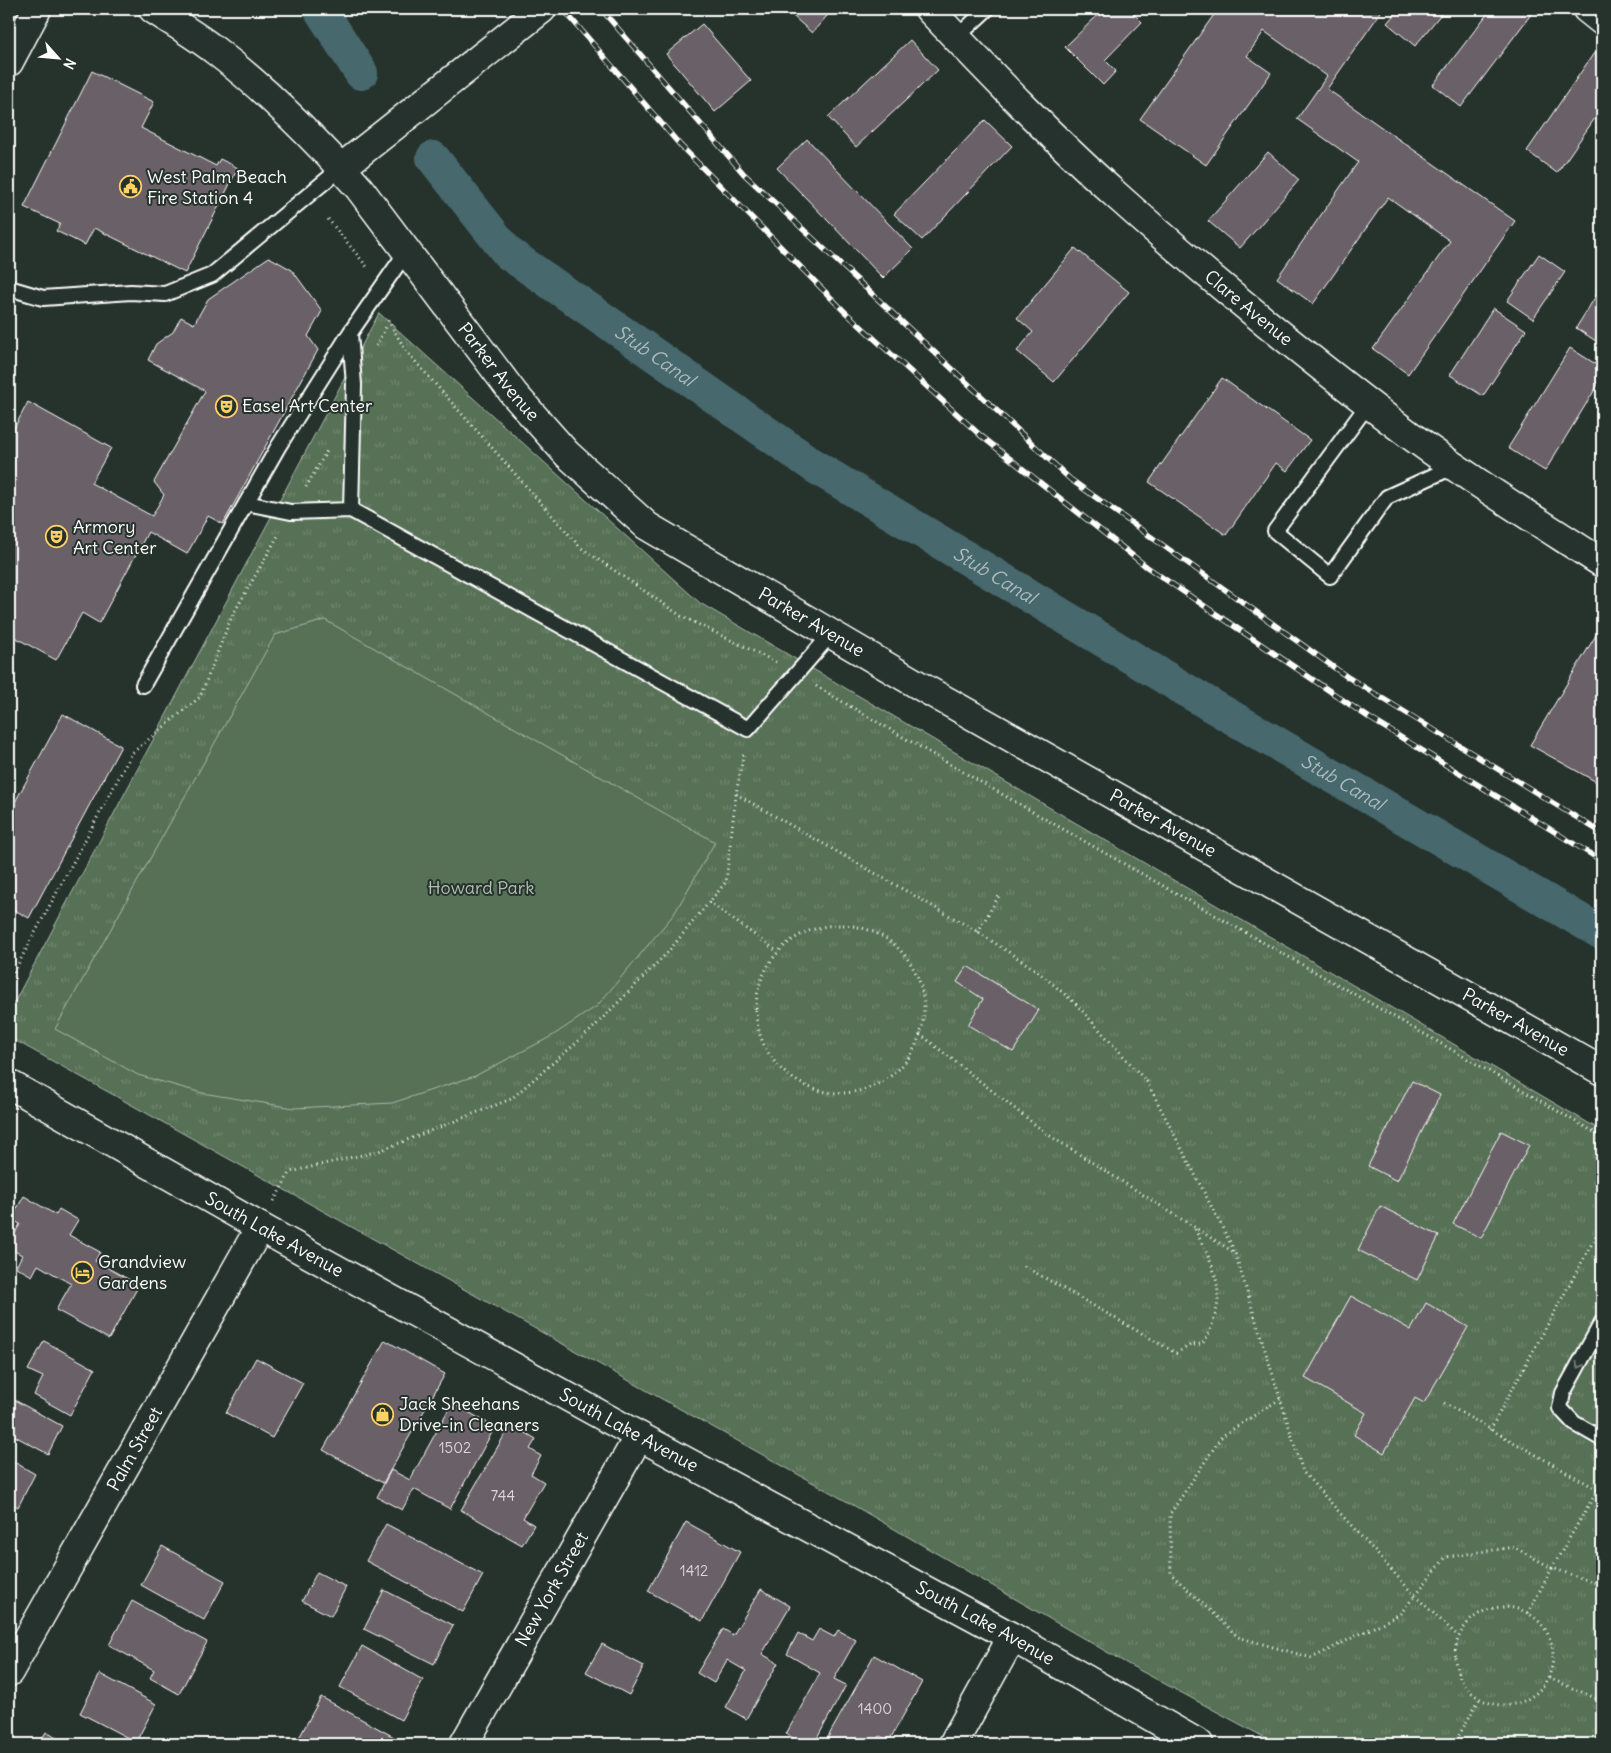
<svg xmlns="http://www.w3.org/2000/svg" width="1611" height="1753" font-family="Delius,sans-serif">
<defs>
<pattern id="grass-tufts" width="24" height="20" patternUnits="userSpaceOnUse" patternTransform="scale(1.25)"><rect width="24" height="20" fill="#577156"/><path d="M3 7l-1-3M5 7V3M7 7l1-3M15 17l-1-3M17 17v-4M19 17l1-3" fill="none" stroke="#70866f"/></pattern>
</defs>
<rect width="100%" height="100%" fill="#26332d"/>
<filter id="ink" filterUnits="userSpaceOnUse"><feTurbulence type="fractalNoise" baseFrequency=".02" numOctaves="2"/><feDisplacementMap in="SourceGraphic" scale="10" xChannelSelector="R" yChannelSelector="G"/><feConvolveMatrix kernelMatrix="1 2 1 2 8 2 1 2 1" color-interpolation-filters="sRGB"/></filter>
<g filter="url(#ink)">
<path fill="url(#grass-tufts)" stroke="#abb8aa" d="M379,313L700,603L1602,1131V1744H1277L1126,1663L846,1501L9,1037V1012Z"/>
<path fill="#577156" stroke="#abb8aa" d="M325,620L715,842L674,914L597,1006L552,1036L475,1076L392,1103L294,1108L202,1093L138,1075L55,1029L275,635Z"/>
<g fill="none" stroke-linecap="round" stroke-linejoin="round">
<g stroke="#46676d" stroke-width="34">
<path d="M320,9L361,73"/>
<path id="s1" d="M433,158L508,253L817,468L1209,704L1602,933"/>
</g>
</g>
<path fill="#6b6167" stroke="#fff" d="M785,9H833L812,33Z
M1104,9H1129L1142,22L1105,60L1116,71L1103,85L1065,47Z
M1218,9H1383L1327,89L1515,221L1408,374L1373,349L1450,241L1388,197L1313,304L1277,278L1358,162L1297,119L1327,76L1264,31L1247,56L1271,73L1206,165L1140,119Z
M1399,9H1445L1415,46L1387,23Z
M1491,9H1535L1461,107L1433,85Z
M702,24L751,81L715,112L666,54Z
M910,40L938,70L856,147L828,117Z
M1594,53L1602,59V108L1557,173L1527,151Z
M92,71L154,102L141,128L216,166L220,159L238,168L185,273L94,228L85,245L56,231L60,224L24,207Z
M985,120L1012,146L922,240L894,214Z
M807,139L913,249L883,278L777,168Z
M1268,152L1299,180L1240,248L1208,221Z
M1075,248L1129,292L1054,382L1017,351L1033,332L1017,318Z
M1539,254L1565,272L1533,319L1507,301Z
M269,257L292,270L322,311L308,336L318,350L223,524L208,516L187,554L148,532L99,623L82,613L56,660L9,634V438L28,402L111,448L91,483L152,516L164,495L154,482L205,391L148,360L156,344L173,332L181,317L194,324L208,299Z
M1599,291L1602,293V345L1576,328Z
M1493,308L1526,330L1483,396L1450,375Z
M1570,348L1602,368V378L1545,471L1508,448Z
M1222,378L1310,440L1287,471L1276,463L1226,535L1149,482Z
M1602,625V785L1530,745Z
M63,714L121,746L29,918L9,907V813Z
M967,966L1039,1010L1013,1052L968,1025L983,999L957,982Z
M1412,1081L1440,1095L1397,1181L1368,1166Z
M1501,1131L1529,1145L1481,1238L1453,1224Z
M24,1196L56,1215L59,1209L78,1220L69,1235L100,1252L95,1261L139,1285L109,1339L56,1310L71,1284L38,1265L32,1276L16,1267L22,1255L9,1248V1244L20,1224L11,1219Z
M1380,1206L1439,1236L1417,1280L1358,1250Z
M1351,1296L1411,1330L1426,1303L1468,1327L1424,1403L1415,1398L1384,1453L1354,1435L1366,1413L1305,1378Z
M385,1340L445,1374L383,1483L323,1450Z
M44,1341L95,1369L70,1415L34,1395L43,1377L28,1370Z
M256,1358L303,1383L272,1438L226,1413Z
M9,1397L62,1426L48,1454L9,1433Z
M452,1403L495,1427L450,1509L414,1489L402,1510L377,1497L391,1470L410,1480Z
M511,1424L536,1439L530,1449L541,1456L531,1474L544,1482L523,1518L534,1525L522,1545L461,1510Z
M9,1459L35,1474L18,1507L9,1502Z
M686,1522L740,1552L702,1621L648,1591Z
M386,1524L483,1575L463,1612L366,1561Z
M162,1546L225,1581L204,1620L141,1585Z
M317,1572L346,1587L331,1616L302,1601Z
M761,1589L790,1606L762,1654L778,1663L746,1719L726,1707L746,1671L727,1660L714,1683L697,1673L723,1629L733,1635Z
M384,1590L453,1625L434,1664L364,1629Z
M132,1601L207,1642L179,1694L150,1678L154,1670L109,1645Z
M819,1629L834,1637L838,1630L856,1640L834,1679L846,1685L814,1744H804L786,1734L820,1673L787,1654L798,1633L812,1641Z
M602,1644L644,1666L629,1695L586,1672Z
M362,1646L423,1680L401,1720L340,1687Z
M874,1655L922,1682L889,1741L880,1736L875,1744H824Z
M100,1674L156,1704L136,1742L80,1713Z
M321,1697L394,1737L390,1744H310L299,1738Z
M46,1732L68,1744H39Z"/>
<g fill="none" stroke-linecap="round" stroke-linejoin="round">
<defs>
<path id="service" d="M956,38L987,9
M407,251L350,333L354,385L351,510L748,729L831,634
M9,288L43,298L131,292L165,294L212,275L341,168
M1369,403L1275,531L1330,576L1387,497L1455,466
M246,503L291,512L351,510
M143,685L278,447L350,333
M1602,1322L1563,1393L1560,1408L1574,1423L1602,1439"/>
<g id="minor">
<path id="s2" d="M929,9C989,72 1050,136 1116,195C1204,274 1297,349 1391,421C1458,472 1531,517 1602,563"/>
<path d="M1587,9L1602,21"/>
<path d="M9,62L37,9"/>
<path d="M341,168L542,9"/>
<path id="s3" d="M9,1084L260,1227L639,1436L1012,1637L1199,1744"/>
<path id="s4" d="M9,1672L260,1227"/>
<path id="s5" d="M464,1744L639,1436"/>
<path d="M953,1744L1012,1637"/>
</g>
<g id="tertiary">
<path id="s6" d="M153,9C174,23 197,36 217,52C269,92 315,139 359,188L514,394L567,454L647,526L927,690L1602,1071"/>
</g>
</defs>
<use href="#service" stroke="#fff" stroke-width="18"/>
<use href="#minor" stroke="#fff" stroke-width="31"/>
<use href="#tertiary" stroke="#fff" stroke-width="31"/>
<path stroke="#fff" stroke-width="3" stroke-dasharray="1 4" stroke-linecap="butt" d="M328,219L368,268
M388,320L406,351L580,547L681,616L776,662
M376,346L387,325
M306,487L328,449
M816,686C1076,840 1342,984 1602,1137
M736,794L978,932L1036,970L1075,1003L1147,1082L1235,1252
M709,902L778,952
M756 1009a84 84 0 1 1 168 0a84 84 0 1 1-168 0Z
M978,932L1000,894
M9,981L132,753L200,697L231,618L279,534
M920,1034L1047,1134L1235,1253L1303,1472L1415,1596L1458,1636
M274,1201L290,1172L379,1151L511,1099L590,1031L667,953L726,882L736,794L744,752
M1024,1266L1176,1353L1191,1345L1202,1344C1209,1336 1212,1326 1215,1316C1225,1282 1208,1257 1194,1227
M1280,1399L1222,1436L1170,1514L1171,1574L1238,1637L1312,1658L1400,1614L1446,1557L1514,1547L1552,1568L1598,1489
M1444,1403L1602,1492
M1490,1430L1602,1225
M1455 1656a49 49 0 1 1 98 0a49 49 0 1 1-98 0Z
M1528,1613L1552,1568L1602,1585
M1549,1678L1602,1701
M1454,1744L1479,1700"/>
<use href="#service" stroke="#26332d" stroke-width="14"/>
<use href="#minor" stroke="#26332d" stroke-width="28"/>
<use href="#tertiary" stroke="#26332d" stroke-width="28"/>
<defs>
<path id="rail" d="M563,9L680,145L844,311L980,435L1147,567L1371,719L1602,861
M601,9L744,174L1070,479L1346,676L1602,833"/>
</defs>
<use href="#rail" stroke="#fff" stroke-width="5.5"/>
<use href="#rail" stroke="#26332d" stroke-width="4" stroke-dasharray="11" stroke-linecap="butt"/>
</g>
<defs><path id="oneway-chevron" d="M-2-3.5L2.5 0L-2 3.5" fill="none" stroke-width="1.6" stroke-linecap="round" stroke-linejoin="round" transform="scale(1.25)"/></defs>
<use stroke="#727a76" href="#oneway-chevron" transform="translate(1579 1365) rotate(119)"/>
</g>
<defs>
<symbol id="civic-ring" viewBox="-11 -11 22 22"><circle r="9.5" fill="#26332d" stroke="#ffd166" stroke-width="1.5"/><path d="M-.6-6.5H3V-4.5H.6V-3L4-1V1h2V6H-6V1h2V-1L-.6-3ZM-1.2 2.5V6h2.4V2.5Z" fill="#ffd166"/></symbol>
<symbol id="theatre-ring" viewBox="-11 -11 22 22"><circle r="9.5" fill="#26332d" stroke="#ffd166" stroke-width="1.5"/><path d="M-5-5.5Q0-4 5-5.5V0Q5 5 0 6Q-5 5-5 0ZM-3.3-2.5H-1v1.5H-3.3ZM1-2.5H3.3v1.5H1ZM-2.8 1Q0 5.5 2.8 1Z" fill="#ffd166"/></symbol>
<symbol id="hotel-ring" viewBox="-11 -11 22 22"><circle r="9.5" fill="#26332d" stroke="#ffd166" stroke-width="1.5"/><path d="M-6-4.5h1.5V1H6V5H4.5V3h-9V5H-6ZM-4 0a1.8 1.8 0 1 1 3.6 0ZM.5 0V-2.5h3Q6-2.5 6 0Z" fill="#ffd166"/></symbol>
<symbol id="shop-ring" viewBox="-11 -11 22 22"><circle r="9.5" fill="#26332d" stroke="#ffd166" stroke-width="1.5"/><path d="M-5-2.5h2.3a2.7 3.5 0 0 1 5.4 0H5L5.5 6h-11ZM-1.5-2.5h3a1.5 2.3 0 0 0-3 0Z" fill="#ffd166"/></symbol>
</defs>
<g fill-rule="evenodd">
<use href="#civic-ring" x="118" y="174" width="25" height="25"/>
<use href="#theatre-ring" x="214" y="394" width="25" height="25"/>
<use href="#theatre-ring" x="44" y="524" width="25" height="25"/>
<use href="#hotel-ring" x="70" y="1260" width="25" height="25"/>
<use href="#shop-ring" x="370" y="1402" width="25" height="25"/>
</g>
<g text-anchor="middle" stroke-width="4" stroke-linejoin="round" paint-order="stroke">
<g font-size="15" fill="#dad8d9">
<text x="455" y="1453">1502</text>
<text x="503" y="1501">744</text>
<text x="694" y="1576">1412</text>
<text x="875" y="1714">1400</text>
</g>
<g font-size="18" fill="#fff" stroke="#26332d" text-anchor="start">
<text x="147" y="183">West Palm Beach<tspan x="147" dy="21">Fire Station 4</tspan></text>
<text x="242" y="412">Easel Art Center</text>
<text x="73" y="533">Armory<tspan x="73" dy="21">Art Center</tspan></text>
<text x="98" y="1268">Grandview<tspan x="98" dy="21">Gardens</tspan></text>
<text x="399" y="1410">Jack Sheehans<tspan x="399" dy="21">Drive-in Cleaners</tspan></text>
</g>
<g font-size="18" fill="#fff" stroke="#26332d">
<text dy="6" stroke="none"><textPath href="#s2" startOffset="438">Clare Avenue</textPath></text>
<text dy="6" stroke="none"><textPath href="#s6" startOffset="505">Parker Avenue</textPath></text>
<text dy="6" stroke="none"><textPath href="#s6" startOffset="910">Parker Avenue</textPath></text>
<text dy="6" stroke="none"><textPath href="#s6" startOffset="1315">Parker Avenue</textPath></text>
<text dy="6" stroke="none"><textPath href="#s6" startOffset="1720">Parker Avenue</textPath></text>
<text dy="6" stroke="none"><textPath href="#s3" startOffset="305">South Lake Avenue</textPath></text>
<text dy="6" stroke="none"><textPath href="#s3" startOffset="710">South Lake Avenue</textPath></text>
<text dy="6" stroke="none"><textPath href="#s4" startOffset="256">Palm Street</textPath></text>
<text dy="6" stroke="none"><textPath href="#s5" startOffset="178">New York Street</textPath></text>
<text dy="6" stroke="none"><textPath href="#s3" startOffset="1115">South Lake Avenue</textPath></text>
</g>
<g font-size="18" fill="#b3bfb3" stroke="#26332d">
<text x="481" y="894">Howard Park</text>
</g>
<g font-size="19" font-style="italic" fill="#acbbbd" stroke="#26332d">
<text dy="7" stroke="none"><textPath href="#s1" startOffset="300">Stub Canal</textPath></text>
<text dy="7" stroke="none"><textPath href="#s1" startOffset="705">Stub Canal</textPath></text>
<text dy="7" stroke="none"><textPath href="#s1" startOffset="1110">Stub Canal</textPath></text>
</g>
</g>
<rect width="1611" height="1753" fill="none" stroke="#26332d" stroke-width="30"/>
<rect x="15" y="15" width="1581" height="1723" fill="none" stroke="#fff" stroke-width="2" filter="url(#ink)"/>
<g transform="translate(58 58) rotate(117)" stroke="#26332d" stroke-width="4" paint-order="stroke">
<path d="M0-4L9 19L0 12L-9 19Z" fill="#ffffff"/>
<text y="-8" font-size="14" font-weight="bold" text-anchor="middle" fill="#ffffff">N</text>
</g>
</svg>
